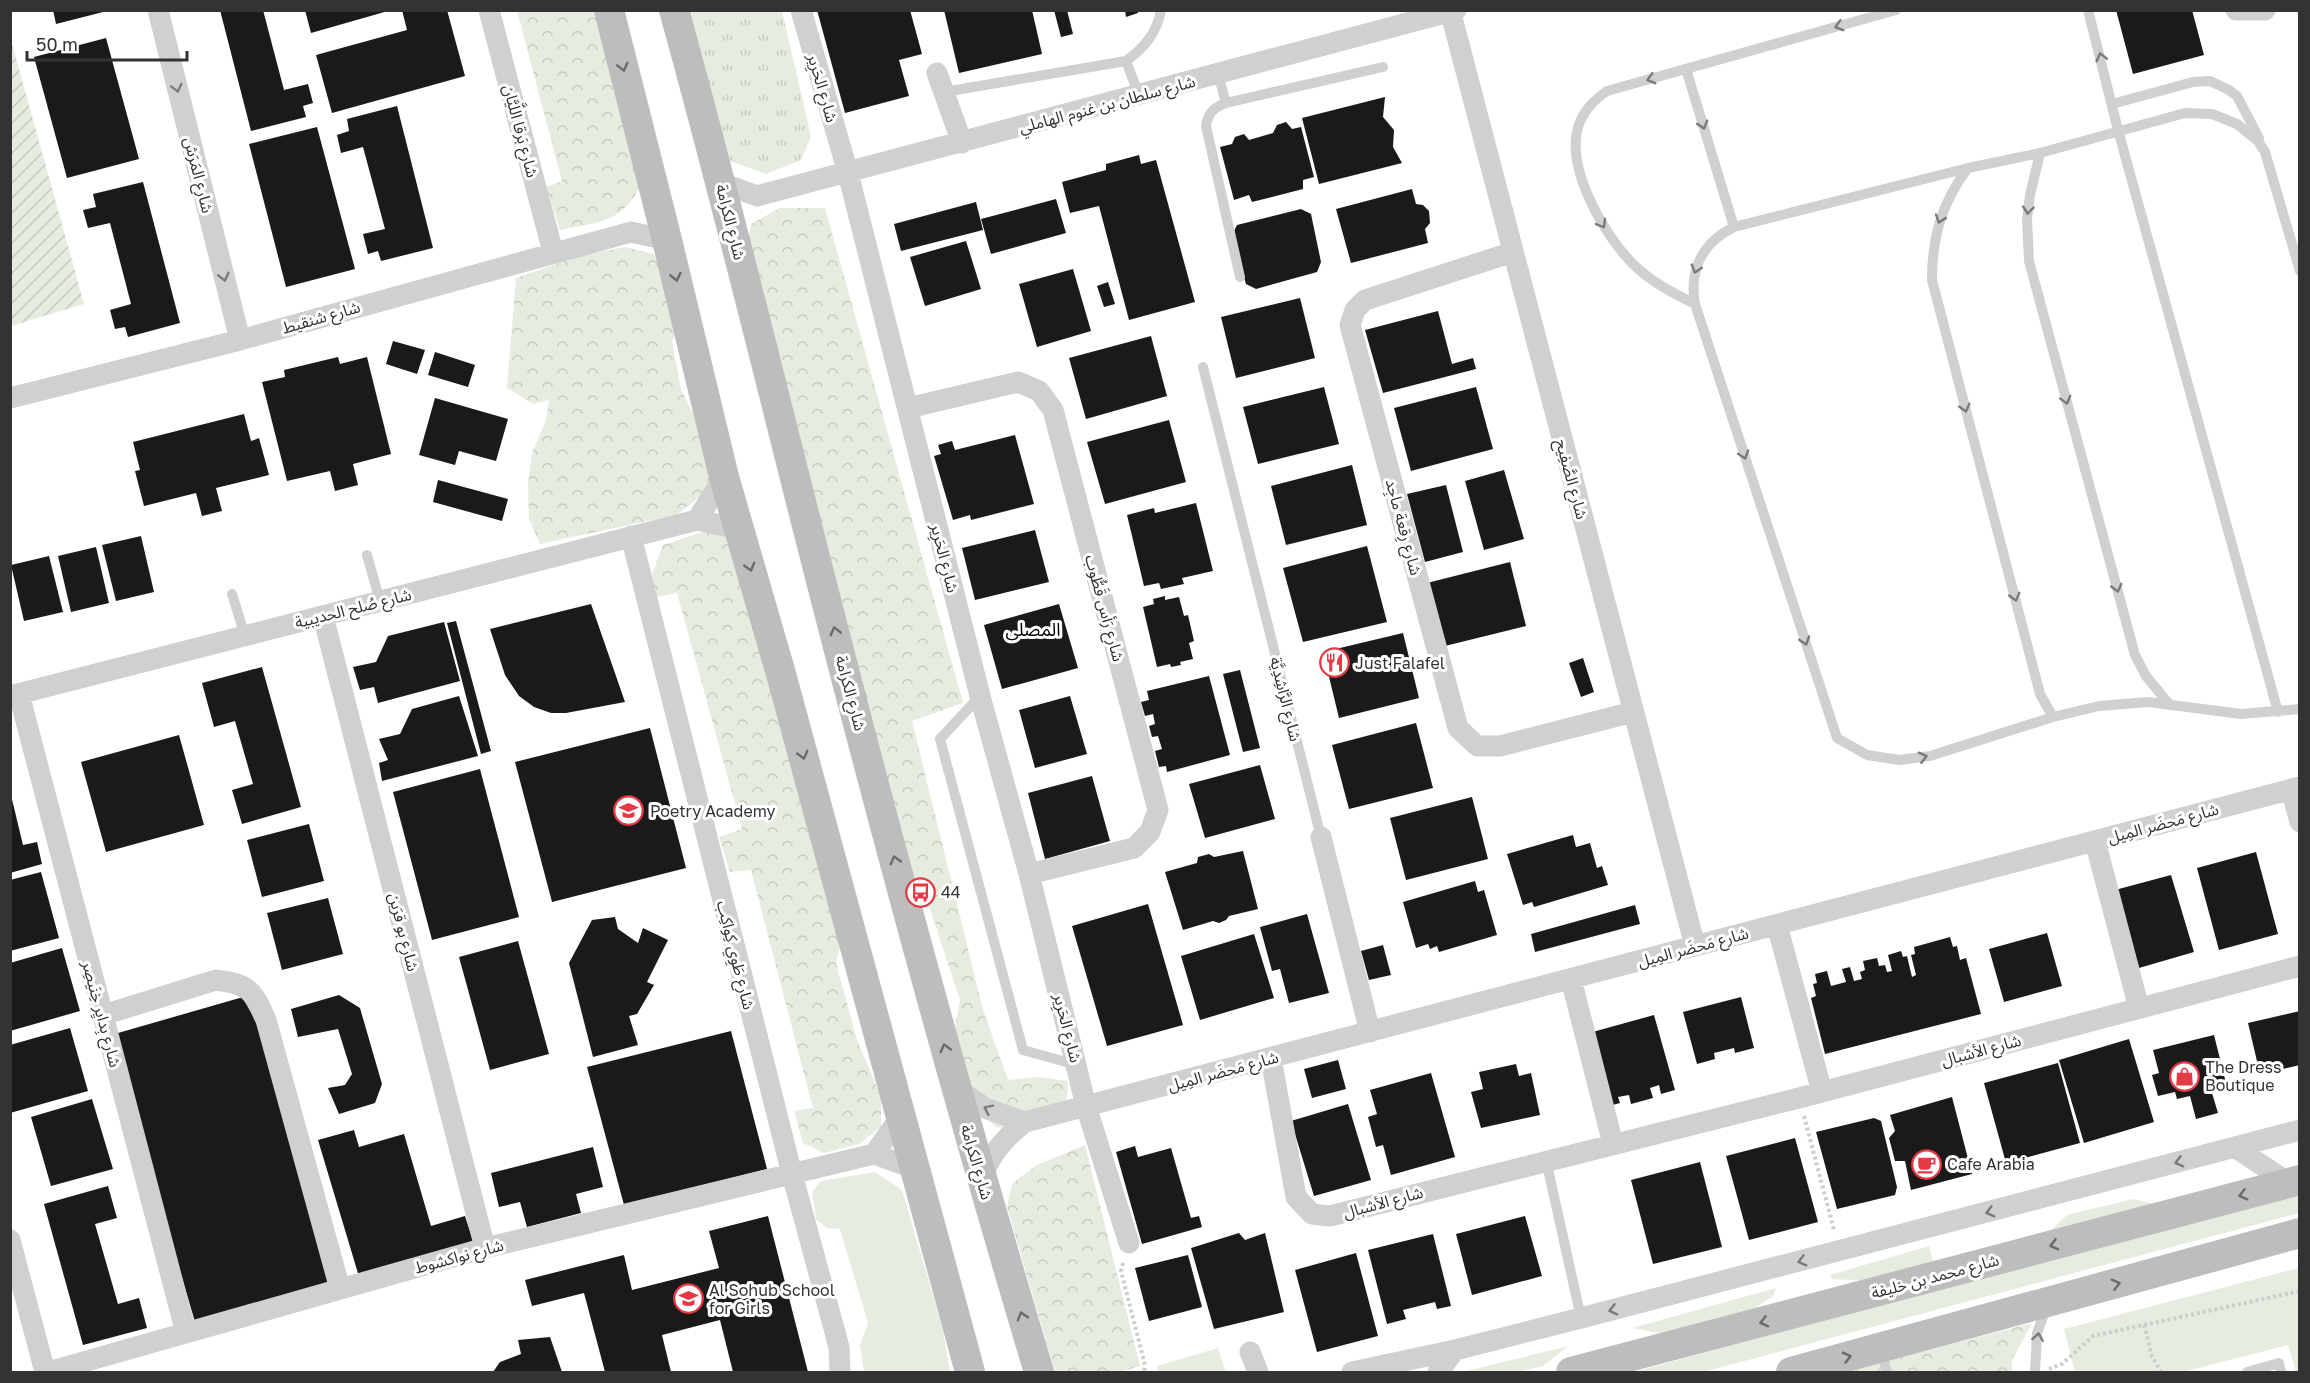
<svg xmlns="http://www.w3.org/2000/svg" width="2310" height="1383" font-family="'Golos Text','Noto Sans Arabic',sans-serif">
<defs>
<pattern id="forest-crowns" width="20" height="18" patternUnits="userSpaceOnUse" patternTransform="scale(1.5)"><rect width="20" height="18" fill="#e6ecdf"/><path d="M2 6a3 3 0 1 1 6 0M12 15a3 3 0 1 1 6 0" fill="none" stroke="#c6cbc0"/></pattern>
<pattern id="park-tufts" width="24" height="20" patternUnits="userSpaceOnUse" patternTransform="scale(1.5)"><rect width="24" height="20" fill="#e6ecdf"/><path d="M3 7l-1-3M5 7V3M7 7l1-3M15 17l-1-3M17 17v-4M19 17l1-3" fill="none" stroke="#c6cbc0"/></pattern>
<pattern id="garden-furrows" width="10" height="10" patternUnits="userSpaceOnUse" patternTransform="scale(1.5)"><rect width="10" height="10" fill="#e6ecdf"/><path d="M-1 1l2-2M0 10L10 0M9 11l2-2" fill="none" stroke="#c6cbc0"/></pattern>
</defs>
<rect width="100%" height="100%" fill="#fff"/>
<path fill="#e6ecdf" d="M875,1172L902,1190L943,1330L950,1372H864L860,1345L868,1323L840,1229L827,1228L816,1219L812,1192L821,1181Z
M2299,1190V1213L1703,1372H1634Z
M2133,1199L2159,1205L2047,1234L2067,1215Z
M1929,1246L1933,1261L1867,1281L1832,1279L1830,1275Z
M2299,1268V1372H2296L2288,1345L2183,1372H2075L2064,1329Z
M1776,1288L1773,1296L1744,1315L1664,1334L1632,1328Z
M1568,1346L1543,1366L1518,1372H1463Z
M1218,1348L1226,1372H1159L1157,1366Z"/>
<path fill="url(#forest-crowns)" d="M517,11H595L639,188C621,224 596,222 560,230L546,187L562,181Z
M780,208H825L963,703L912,721L983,1010L1008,1080L1038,1077L1068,1081L1067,1097L1056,1118L1016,1130L996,1127L977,1111L953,1038L960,1000L929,906L904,879L747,248L751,224Z
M625,247L654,254L680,325L672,341L681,389L694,416L714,480L704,494L676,515L540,544L529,519L528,484L532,453L546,420L549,400L533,404L507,388L516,278L579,256Z
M706,531L736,536L842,937L836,963L857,1040L881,1097V1127L859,1144L824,1153L803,1143L794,1111L813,1108L751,870L730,872L719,837L742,829L677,593L656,597L652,575L663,545Z
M1085,1145L1140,1366L1120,1372H1055L1007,1207L1012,1184L1035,1166Z
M2032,1323L2012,1360V1372H1846Z"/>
<path fill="url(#park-tufts)" d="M687,11H782L811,137L801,160L766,174L727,160Z"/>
<path fill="url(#garden-furrows)" d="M11,40L84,304L11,326H10Z"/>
<path fill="#1a1a1a" d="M53,10H107V11L56,24Z
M220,10H263L284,90L308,84L313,103L303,106L306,117L251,131Z
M305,10H388V11L311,33Z
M402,10H447L465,76L332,113L316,55L407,30Z
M817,10H910L922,54L899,60L909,96L845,113Z
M944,10H1032L1042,54L959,73Z
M1054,10H1067L1073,34L1061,37Z
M1125,10H1138V13L1126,17Z
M2116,10H2192L2204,55L2133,74Z
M106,38L139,159L67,178L34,57Z
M1385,97L1383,117L1394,130L1393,147L1402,163L1319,184L1302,118Z
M397,106L433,248L381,261L378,251L368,254L363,234L385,229L363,147L341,153L337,135L349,131L347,119Z
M1286,122L1292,129L1301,127L1314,177L1303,180V189L1252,202L1249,195L1234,200L1220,147L1232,144L1235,137L1244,134L1249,140L1273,133L1277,125Z
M317,127L355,269L286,287L249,144Z
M1139,155L1141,164L1156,160L1195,302L1129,320L1099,206L1070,213L1062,182L1106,170V164Z
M143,182L180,323L128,337L125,327L115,329L110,310L131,304L110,223L88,228L83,210L96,207L93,194Z
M1412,189L1416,204L1423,205L1429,211L1430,223L1425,229L1428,243L1351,263L1336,209Z
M1056,199L1066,233L991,254L981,219Z
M976,202L983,230L901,251L894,224Z
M1301,209L1311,214L1321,262L1317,272L1256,289L1246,284L1232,235L1237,225Z
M966,241L981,289L925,306L910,257Z
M1073,269L1091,331L1037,347L1019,284Z
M1108,282L1115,304L1104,307L1097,286Z
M1300,298L1315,358L1236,378L1221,317Z
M1438,311L1452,364L1473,358L1476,369L1383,393L1365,330Z
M1151,336L1167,396L1086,419L1069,358Z
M393,341L425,350L417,374L386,364Z
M435,352L475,365L468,387L428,375Z
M338,357L340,364L367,357L391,454L353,464L358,485L335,491L330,471L287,481L262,382L285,377L284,370Z
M1324,387L1339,444L1258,464L1243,407Z
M1476,387L1493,449L1411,471L1394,408Z
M435,398L508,419L496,461L459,451L455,465L419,455Z
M244,414L251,441L259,438L269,475L216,488L222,511L202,516L196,493L144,506L135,471L140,470L133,442Z
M1169,420L1186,482L1105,504L1087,442Z
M1015,435L1034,504L971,520L970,515L953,520L934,456L941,454L938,445L952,441L955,450Z
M1352,465L1367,525L1286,545L1271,486Z
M1504,470L1524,539L1484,550L1465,481Z
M438,480L508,499L502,521L433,502Z
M1446,485L1463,552L1425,562L1407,494Z
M1196,503L1213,571L1182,578L1184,584L1161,589L1159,583L1144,586L1127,515L1154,508L1155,513Z
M1035,530L1049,582L975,600L962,548Z
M141,536L154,592L116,601L102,545Z
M1367,546L1387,622L1303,642L1283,568Z
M96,547L109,603L71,612L58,556Z
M49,556L63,612L24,621L11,565Z
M1510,562L1526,626L1445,646L1427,583Z
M1165,596V600L1179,597L1184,616L1188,615L1194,641L1189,643L1193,659L1180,662L1181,665L1171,667L1170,664L1157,667L1143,607L1154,604L1153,599Z
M591,604L625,702L566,713H551L534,707L519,696L505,675L490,629Z
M1059,604L1078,668L1002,689L984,625Z
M456,621L491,751L481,754L447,623Z
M444,622L460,681L378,703L374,687L360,690L353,667L376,662L388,636Z
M1403,633L1419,698L1339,718L1323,652Z
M1583,658L1594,692L1581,697L1569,663Z
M262,667L301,807L242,824L232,790L253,784L235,721L214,727L202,683Z
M1240,670L1260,748L1243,752L1223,674Z
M1209,676L1230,755L1167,772L1166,766L1159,767L1155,751L1162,749L1158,736L1152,737L1149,726L1155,724L1153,714L1145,716L1141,702L1149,700L1147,691Z
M459,696L478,756L382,781L379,763L388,760L379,739L400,734L412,709Z
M1070,696L1087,754L1035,768L1019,710Z
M1416,723L1433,788L1349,809L1332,745Z
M650,728L686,868L552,902L515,762Z
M179,735L204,825L106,852L81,762Z
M1260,765L1275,819L1205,838L1189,784Z
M480,769L519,917L432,940L393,792Z
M1092,776L1110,841L1045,859L1028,793Z
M10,791L23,845L37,842L42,864L10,873Z
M1472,797L1488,859L1406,880L1390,818Z
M309,824L324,881L262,897L247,840Z
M1573,835L1576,847L1590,843L1597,868L1602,866L1608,885L1534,907L1532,902L1523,905L1507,854Z
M1243,851L1258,909L1229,916L1226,920L1219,923L1213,921L1183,930L1165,872L1197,863L1198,857L1209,854L1214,857Z
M2256,852L2278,934L2219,950L2197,868Z
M41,872L59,938L10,951V880Z
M2171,875L2194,952L2139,968L2115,890Z
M1475,881L1478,892L1484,890L1497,935L1439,952L1437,946L1430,949L1428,944L1416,948L1403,902Z
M328,898L343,954L282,970L267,913Z
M1148,904L1183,1025L1107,1046L1072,926Z
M1635,905L1640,924L1535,952L1531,934Z
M1307,914L1329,993L1289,1003L1280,969L1272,971L1260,927Z
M615,917L618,929L638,943L643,928L668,940L647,982L654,985L637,1014L629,1016L638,1045L593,1057L569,963L592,920Z
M2047,933L2062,986L2004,1002L1989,949Z
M1254,934L1274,998L1200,1020L1181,956Z
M1950,937L1953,947L1957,946L1960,960L1966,958L1981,1014L1825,1054L1811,998L1816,996L1813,984L1817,983L1815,974L1827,971L1831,986L1846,982L1842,969L1850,967L1854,981L1862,979L1860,972L1865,970L1863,961L1877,958L1879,966L1885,965L1887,972L1892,971L1888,955L1901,951L1903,957L1907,956L1912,977L1916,975L1911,955L1915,954L1914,947Z
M518,941L549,1054L490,1070L459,957Z
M1383,945L1391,975L1369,980L1361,951Z
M62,948L80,1011L10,1031V963Z
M250,995L335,1282L195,1322L111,1035Z
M339,995L360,1008L382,1084L375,1103L339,1114L328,1088L345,1085L352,1074L338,1029L298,1037L291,1009Z
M1741,997L1754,1048L1735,1053L1734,1048L1714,1053L1715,1059L1697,1064L1683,1012Z
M2300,1011V1065L2260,1074L2248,1023Z
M1654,1015L1675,1090L1661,1094L1659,1085L1650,1088L1653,1098L1631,1104L1629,1095L1618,1097L1620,1103L1609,1106L1589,1033Z
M70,1028L88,1091L10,1113V1045Z
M731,1031L767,1169L624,1205L587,1067Z
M2214,1035L2226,1083L2216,1086L2217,1092L2212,1093L2218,1113L2196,1119L2190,1096L2177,1099L2175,1092L2158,1096L2152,1075L2159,1073L2153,1050Z
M2129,1039L2154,1122L2084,1143L2059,1060Z
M1338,1060L1346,1089L1312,1098L1304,1069Z
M2058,1063L2080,1143L2006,1163L1984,1083Z
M1516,1064L1519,1076L1531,1073L1540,1115L1481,1128L1471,1092L1483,1089L1479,1072Z
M1431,1073L1455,1157L1391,1175L1383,1145L1376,1147L1368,1117L1377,1114L1370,1090Z
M1952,1097L1972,1174L1911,1190L1905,1161H1895L1889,1138L1895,1131L1890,1115Z
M92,1099L113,1169L51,1186L31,1117Z
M1348,1104L1371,1180L1314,1196L1291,1121Z
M1874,1118L1881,1121L1897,1187L1895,1195L1837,1209L1816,1132Z
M354,1130L359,1147L404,1134L431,1226L465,1216L475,1247L360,1280L318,1140Z
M1795,1138L1818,1222L1749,1240L1726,1156Z
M1135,1146L1138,1157L1171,1148L1191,1218L1199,1216L1202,1227L1142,1244L1116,1152Z
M593,1147L603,1187L576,1194L581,1213L527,1227L520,1202L499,1207L491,1173Z
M1700,1162L1722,1247L1653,1264L1631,1180Z
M108,1186L117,1218L95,1224L118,1304L139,1298L147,1328L83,1345L44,1204Z
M768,1216L808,1372H733L720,1320L662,1335L671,1372H605L584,1293L532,1306L525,1280L624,1255L632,1290L719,1268L709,1231Z
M1525,1216L1542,1276L1472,1295L1456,1234Z
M1239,1233L1245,1240L1265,1233L1284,1312L1214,1329L1191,1248Z
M1433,1234L1451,1306L1437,1309L1435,1302L1403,1310L1406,1319L1387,1324L1368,1250Z
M1356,1253L1378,1336L1317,1352L1295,1270Z
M1188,1255L1202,1307L1149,1321L1135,1268Z
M550,1337L562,1372H493L500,1362L521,1354L518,1340Z"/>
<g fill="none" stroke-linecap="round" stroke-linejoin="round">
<path stroke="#cdcdcd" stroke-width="4" stroke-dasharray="3 3" stroke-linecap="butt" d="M1804,1116L1834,1230
M1123,1263L1121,1271L1145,1365L1144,1372
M2144,1325L2152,1356L2161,1372
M2049,1369L2062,1364L2093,1336L2300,1291"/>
<path stroke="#d0d0d0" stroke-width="10" d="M2088,10L2118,130L2278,712
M1126,61L1139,95
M1686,69L1734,227
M1218,74L1226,103
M944,92L1126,61C1144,48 1157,33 1161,10
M2112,104L2193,82L2210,81L2229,90L2237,96L2259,138
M2040,153L2030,195L2027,219L2029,261L2135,655L2146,676L2169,704
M1968,168C1942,202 1932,237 1932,280L2040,694L2053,717
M2300,271L2265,152L2258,141L2237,124L2212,114L2185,113L2040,153L1968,168L1734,227C1702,243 1689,270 1695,304L1837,738L1867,755L1899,760L1930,756L2053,717L2099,706L2148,702L2241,714L2300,709
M1240,277L1206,126C1208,113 1214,107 1226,103L1383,67
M1695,304C1673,293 1651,282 1633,264C1604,235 1566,169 1578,127C1583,111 1594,100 1607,91L1896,10
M1203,367L1321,837
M367,555L380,601
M232,594L245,636
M980,696L940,739L1023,1050L1077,1065
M1546,1160L1581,1318
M1881,1350L1887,1372
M2035,1372L2037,1333L2047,1306
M2247,1372L2279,1363L2281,1372"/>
<path stroke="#d0d0d0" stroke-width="21" d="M158,10L240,340
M489,10L553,252
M801,10L848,173L980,696L1029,874L1086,1106L1129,1243
M1450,10L1695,946
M2236,10H2265
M937,73L962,143
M722,183L757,196L1456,10
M1513,252L1365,300L1355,310L1350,325L1458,728L1477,746H1500L1633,712
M10,398L240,340L631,232L667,240
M908,408L1018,382L1039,391L1053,410L1158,810L1150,832L1134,848L1029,874
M697,520L724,477
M631,536L792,1174L839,1347L840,1372
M323,616L485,1248
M19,694L186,1333
M10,696L697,520L739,529
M2291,789L2300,822
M1321,837L1370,1032
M2095,841L2139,1008
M1777,925L1822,1092
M1571,979L1613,1144
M103,1015L216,980C250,984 253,991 266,1020L340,1289
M1271,1058L1296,1197L1312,1214L1330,1216L1799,1098L2300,966
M956,1088L985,1108L1025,1122
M2236,1148L2289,1183
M874,1154L901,1116
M981,1180C990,1155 1004,1138 1025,1122L2300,787
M10,1240L45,1372
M1250,1352L1258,1372
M48,1372L485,1248L874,1154L915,1169
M1352,1372L1455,1350L1581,1318L2300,1130
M1438,1372L1455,1350"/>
<path stroke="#bdbdbd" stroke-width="30" d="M609,10L667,240L724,477L781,674L970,1372
M674,10C719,172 759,335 800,498C874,791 952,1083 1039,1372
M1571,1372L2300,1180
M1791,1372L2300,1233"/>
</g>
<defs><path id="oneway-chevron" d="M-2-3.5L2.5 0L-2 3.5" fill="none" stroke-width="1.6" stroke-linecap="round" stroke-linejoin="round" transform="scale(1.5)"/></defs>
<g stroke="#7a7a7a">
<use href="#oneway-chevron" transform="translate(1839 26) rotate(164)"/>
<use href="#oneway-chevron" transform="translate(2101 57) rotate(-104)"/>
<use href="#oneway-chevron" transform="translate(1651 79) rotate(164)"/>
<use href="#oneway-chevron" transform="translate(177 88) rotate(76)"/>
<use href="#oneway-chevron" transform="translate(1703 125) rotate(73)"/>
<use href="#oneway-chevron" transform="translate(2028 210) rotate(96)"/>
<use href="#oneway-chevron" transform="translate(1940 219) rotate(109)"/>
<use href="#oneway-chevron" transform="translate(1602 224) rotate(60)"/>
<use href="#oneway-chevron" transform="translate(1696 269) rotate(107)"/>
<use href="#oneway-chevron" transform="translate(224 277) rotate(76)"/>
<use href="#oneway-chevron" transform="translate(2066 400) rotate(75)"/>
<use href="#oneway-chevron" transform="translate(1965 408) rotate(75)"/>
<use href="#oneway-chevron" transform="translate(1744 455) rotate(72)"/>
<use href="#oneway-chevron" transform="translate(2117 588) rotate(75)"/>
<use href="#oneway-chevron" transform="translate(2015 597) rotate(75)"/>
<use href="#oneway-chevron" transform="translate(1805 641) rotate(72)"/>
<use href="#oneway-chevron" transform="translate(1923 757) rotate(-14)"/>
<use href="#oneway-chevron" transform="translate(988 1109) rotate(-154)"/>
<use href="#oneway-chevron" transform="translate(2179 1162) rotate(165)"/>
<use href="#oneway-chevron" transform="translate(1990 1212) rotate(165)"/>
<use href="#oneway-chevron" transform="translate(1802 1261) rotate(165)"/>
<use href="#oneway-chevron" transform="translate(1613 1310) rotate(165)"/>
<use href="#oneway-chevron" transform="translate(2038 1337) rotate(-81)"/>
</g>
<g stroke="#6a6a6a">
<use href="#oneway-chevron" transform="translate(623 67) rotate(76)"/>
<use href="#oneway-chevron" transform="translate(676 277) rotate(77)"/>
<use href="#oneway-chevron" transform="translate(750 567) rotate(74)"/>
<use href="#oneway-chevron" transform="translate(835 631) rotate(-105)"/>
<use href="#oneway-chevron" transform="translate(803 755) rotate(75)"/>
<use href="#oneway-chevron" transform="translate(895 860) rotate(-105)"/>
<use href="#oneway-chevron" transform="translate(945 1048) rotate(-105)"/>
<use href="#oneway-chevron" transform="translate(2243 1195) rotate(165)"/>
<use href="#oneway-chevron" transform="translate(2054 1245) rotate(165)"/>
<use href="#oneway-chevron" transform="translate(2116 1284) rotate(-15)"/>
<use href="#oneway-chevron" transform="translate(1022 1316) rotate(-107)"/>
<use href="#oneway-chevron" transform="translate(1764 1322) rotate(165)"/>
<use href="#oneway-chevron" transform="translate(1847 1357) rotate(-15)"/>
</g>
<defs>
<symbol id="restaurant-ring" viewBox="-11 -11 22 22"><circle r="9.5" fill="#fff" stroke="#e63946" stroke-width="1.5"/><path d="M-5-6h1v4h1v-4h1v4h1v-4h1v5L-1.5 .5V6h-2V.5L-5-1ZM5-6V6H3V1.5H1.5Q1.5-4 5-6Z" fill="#e63946"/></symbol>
<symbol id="school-ring" viewBox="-11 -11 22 22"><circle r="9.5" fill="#fff" stroke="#e63946" stroke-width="1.5"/><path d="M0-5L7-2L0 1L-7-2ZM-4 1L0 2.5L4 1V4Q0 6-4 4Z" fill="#e63946"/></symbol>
<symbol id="bus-ring" viewBox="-11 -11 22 22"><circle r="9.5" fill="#fff" stroke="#e63946" stroke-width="1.5"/><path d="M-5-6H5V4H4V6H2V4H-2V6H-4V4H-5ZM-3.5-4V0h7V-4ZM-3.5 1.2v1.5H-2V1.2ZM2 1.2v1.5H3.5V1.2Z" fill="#e63946"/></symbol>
<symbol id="shop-ring" viewBox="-11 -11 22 22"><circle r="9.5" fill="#fff" stroke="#e63946" stroke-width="1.5"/><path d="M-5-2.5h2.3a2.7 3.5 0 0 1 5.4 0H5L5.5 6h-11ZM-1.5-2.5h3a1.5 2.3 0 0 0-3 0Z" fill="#e63946"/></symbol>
<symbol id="cafe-ring" viewBox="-11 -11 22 22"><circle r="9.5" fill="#fff" stroke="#e63946" stroke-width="1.5"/><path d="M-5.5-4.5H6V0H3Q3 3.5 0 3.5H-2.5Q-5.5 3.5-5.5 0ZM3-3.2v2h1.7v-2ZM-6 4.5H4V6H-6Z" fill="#e63946"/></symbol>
</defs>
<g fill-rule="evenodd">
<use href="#restaurant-ring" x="1318" y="646" width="33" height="33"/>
<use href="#school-ring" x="612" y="794" width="33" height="33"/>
<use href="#bus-ring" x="904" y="876" width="33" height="33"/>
<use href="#shop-ring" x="2168" y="1060" width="33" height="33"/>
<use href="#cafe-ring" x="1910" y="1148" width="33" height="33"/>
<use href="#school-ring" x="672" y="1282" width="33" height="33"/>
</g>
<g text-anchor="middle" stroke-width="6" stroke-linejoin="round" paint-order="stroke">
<g font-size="16" fill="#333" stroke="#fff">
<text transform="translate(823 88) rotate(74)" y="6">شارع الحَرِير</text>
<text transform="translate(1107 104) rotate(-15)" y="6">شارع سلطان بن غنوم الهاملي</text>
<text transform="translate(521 131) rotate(75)" y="6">شارع بَرقا اللَّيَّان</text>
<text transform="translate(199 175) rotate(76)" y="6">شارع المَرَش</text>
<text transform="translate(731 222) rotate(76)" y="6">شارع الكرامة</text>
<text transform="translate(321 317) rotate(-16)" y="6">شارع شنقيط</text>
<text transform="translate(1572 479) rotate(75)" y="6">شارع الصَّفِيح</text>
<text transform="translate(1404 527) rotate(75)" y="6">شارع رِقعة ماجِد</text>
<text transform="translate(945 558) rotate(76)" y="6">شارع الحَرِير</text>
<text transform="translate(353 608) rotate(-14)" y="6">شارع صُلح الحديبية</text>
<text transform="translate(1105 608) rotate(75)" y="6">شارع رَأس قَطُّوب</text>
<text transform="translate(851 693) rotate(75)" y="6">شارع الكرامة</text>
<text transform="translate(1286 699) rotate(76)" y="6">شارع الرَّاشِدِيَّة</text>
<text transform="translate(2163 823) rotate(-15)" y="6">شارع مَحضَر المِيل</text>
<text transform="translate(404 932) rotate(76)" y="6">شارع بو قرَين</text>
<text transform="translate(1693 947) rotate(-15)" y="6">شارع مَحضَر المِيل</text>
<text transform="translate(736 955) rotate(76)" y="6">شارع طَوِي كِواكِب</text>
<text transform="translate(102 1014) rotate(75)" y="6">شارع بِدايِر خِنَيصِر</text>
<text transform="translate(1068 1028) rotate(76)" y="6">شارع الحَرِير</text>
<text transform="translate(1981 1050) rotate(-15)" y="6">شارع الأشبال</text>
<text transform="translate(1223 1071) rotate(-15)" y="6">شارع مَحضَر المِيل</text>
<text transform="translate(977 1162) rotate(74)" y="6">شارع الكرامة</text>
<text transform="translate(1383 1202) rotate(-15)" y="6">شارع الأشبال</text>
<text transform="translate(459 1256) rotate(-15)" y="6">شارع نواكشوط</text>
<text transform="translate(1935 1276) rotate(-15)" y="6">شارع محمد بن خليفة</text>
</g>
<g font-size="16" fill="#333" stroke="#fff" text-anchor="start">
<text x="1355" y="669">Just Falafel</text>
<text x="650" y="817">Poetry Academy</text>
<text x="941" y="898">44</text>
<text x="2205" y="1073">The Dress<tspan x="2205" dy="18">Boutique</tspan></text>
<text x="1947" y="1170">Cafe Arabia</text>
<text x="709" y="1296">Al Sohub School<tspan x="709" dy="18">for Girls</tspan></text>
</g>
<g font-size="18" fill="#000" stroke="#fff">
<text x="1033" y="636">المصلى</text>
</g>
</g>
<rect width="2310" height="1383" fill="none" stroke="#333333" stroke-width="24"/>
<path d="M27 51v9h160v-9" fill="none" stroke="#333333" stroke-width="3"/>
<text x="36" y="51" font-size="18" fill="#333333" stroke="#ffffff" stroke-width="4.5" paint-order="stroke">50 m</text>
</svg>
